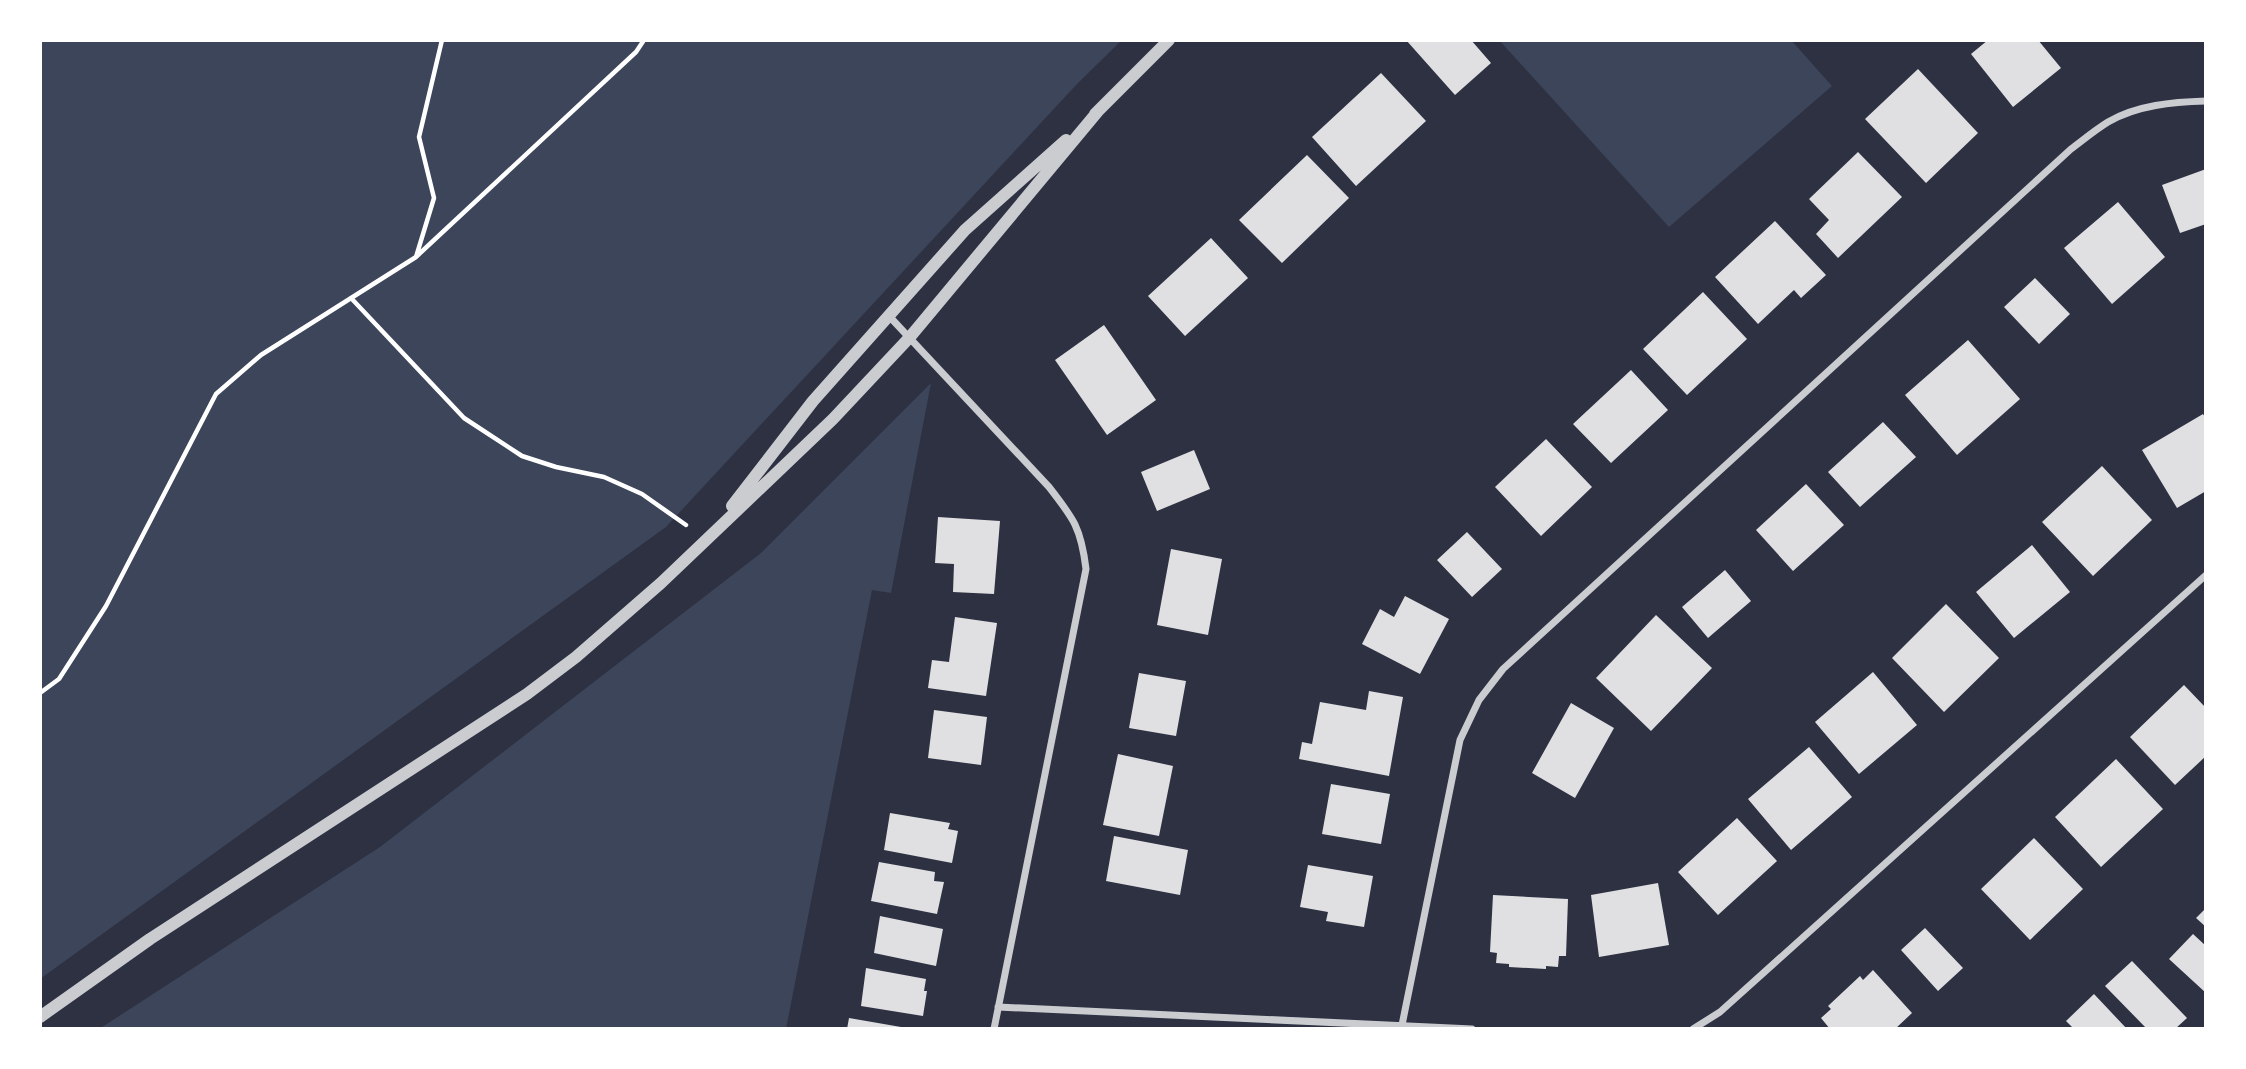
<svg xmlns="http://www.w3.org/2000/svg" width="2246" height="1069" font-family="'Roboto Condensed',sans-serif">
<rect width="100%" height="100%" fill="#2d3142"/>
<path fill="#3c4559" d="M40,40H1122L1077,84L666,527L40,979Z
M1499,40H1791L1832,86L1669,227Z
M931,383L891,593L872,590L786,1029H99L380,847L761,553Z"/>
<path fill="#e0e0e3" d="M1406,40H1471L1491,63L1455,95Z
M1988,40H2038L2061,68L2013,107L1971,54Z
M1918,69L1978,133L1926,183L1865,119Z
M1381,73L1426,121L1356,186L1312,137Z
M1858,152L1902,197L1838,258L1816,234L1829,220L1809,199Z
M1307,155L1349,198L1282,263L1239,220Z
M2206,169V224L2180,233L2162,185Z
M2118,202L2165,257L2112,304L2064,248Z
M1775,221L1826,275L1801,298L1794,290L1758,324L1715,277Z
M1211,238L1248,278L1185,336L1148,296Z
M2035,278L2070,314L2039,344L2004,307Z
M1703,292L1747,339L1687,395L1643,349Z
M1104,325L1156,400L1107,435L1055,360Z
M1968,340L2020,399L1957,455L1905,395Z
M1631,370L1668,410L1611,463L1573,424Z
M2203,414L2206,419V491L2177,508L2142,450Z
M1883,422L1916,457L1860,507L1828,472Z
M1546,439L1592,487L1541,536L1495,487Z
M1194,450L1210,489L1157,511L1141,472Z
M2102,466L2152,520L2093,576L2042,522Z
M1806,484L1844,525L1793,571L1756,530Z
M938,517L1000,521L994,594L953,592L954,564L935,563Z
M1467,532L1502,569L1472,597L1437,560Z
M2032,545L2070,592L2014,638L1976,592Z
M1171,549L1222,559L1208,635L1157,625Z
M1725,570L1751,601L1708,638L1682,607Z
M1405,596L1449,619L1420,674L1362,644L1380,609L1394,617Z
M1946,604L1999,658L1944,712L1892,658Z
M1656,615L1712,668L1651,731L1596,678Z
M955,617L997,623L986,696L928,688L932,660L949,662Z
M1873,672L1917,725L1859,774L1815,722Z
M1139,673L1186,681L1176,736L1129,728Z
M2184,685L2206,708V756L2175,785L2130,737Z
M1369,691L1403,697L1389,776L1299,759L1302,742L1312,744L1320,702L1366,710Z
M1571,703L1614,728L1575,798L1532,773Z
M934,710L987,717L981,765L928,758Z
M1809,747L1852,797L1791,850L1748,799Z
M1118,754L1173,766L1159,836L1103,825Z
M2116,759L2163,809L2101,867L2055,817Z
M1331,784L1390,794L1381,844L1322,834Z
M890,813L950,823L948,829L958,831L952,863L884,850Z
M1737,818L1777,861L1718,915L1678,872Z
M1114,836L1188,850L1180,895L1106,881Z
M2034,838L2083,889L2030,940L1981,889Z
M879,862L935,872L934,881L944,882L937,914L871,901Z
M1308,865L1373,876L1364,927L1326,921L1328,912L1300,907Z
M1658,883L1669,945L1599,957L1591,895Z
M1493,895L1568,899L1566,956H1559L1558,967L1546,966V969L1509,967V964L1496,963L1497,953L1490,952Z
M2206,908V927L2196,918Z
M880,916L943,929L936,966L874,953Z
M1925,928L1963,968L1938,991L1901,950Z
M2193,934L2206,946V993L2169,959Z
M2132,961L2187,1018L2175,1029H2147L2105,986Z
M866,968L926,979L924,991H927L923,1016L861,1006Z
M1873,970L1912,1013L1895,1029H1830L1821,1018L1831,1009L1828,1006L1860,976L1863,980Z
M2094,994L2127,1029H2074L2066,1021Z
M849,1018L901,1027V1029H847Z"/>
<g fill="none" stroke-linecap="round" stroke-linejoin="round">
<path stroke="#fff" stroke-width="4.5" d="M417,256L636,52L644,40
M351,298L464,418L522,456L556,467L604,477L642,494L686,525
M40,693L59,679L106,606L216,394L261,355L416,257L434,198L419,137L442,40"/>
<path stroke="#caccd0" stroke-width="7" d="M889,316L1049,487C1074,519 1081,528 1086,569L994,1029
M998,1007L1472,1029
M1402,1025L1460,740L1479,700L1503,669L2071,149C2083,140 2095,130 2108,122C2137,105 2173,102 2206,101
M1693,1029L1720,1012L2206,575"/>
<path stroke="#caccd0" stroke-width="12" d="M1095,114L1169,40
M732,506L813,401L965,230L1066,140
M40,1017L150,939L527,694L576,657L661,583L833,419L910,337L1099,110"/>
</g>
<rect width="2246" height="1069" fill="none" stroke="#ffffff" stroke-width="84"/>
</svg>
